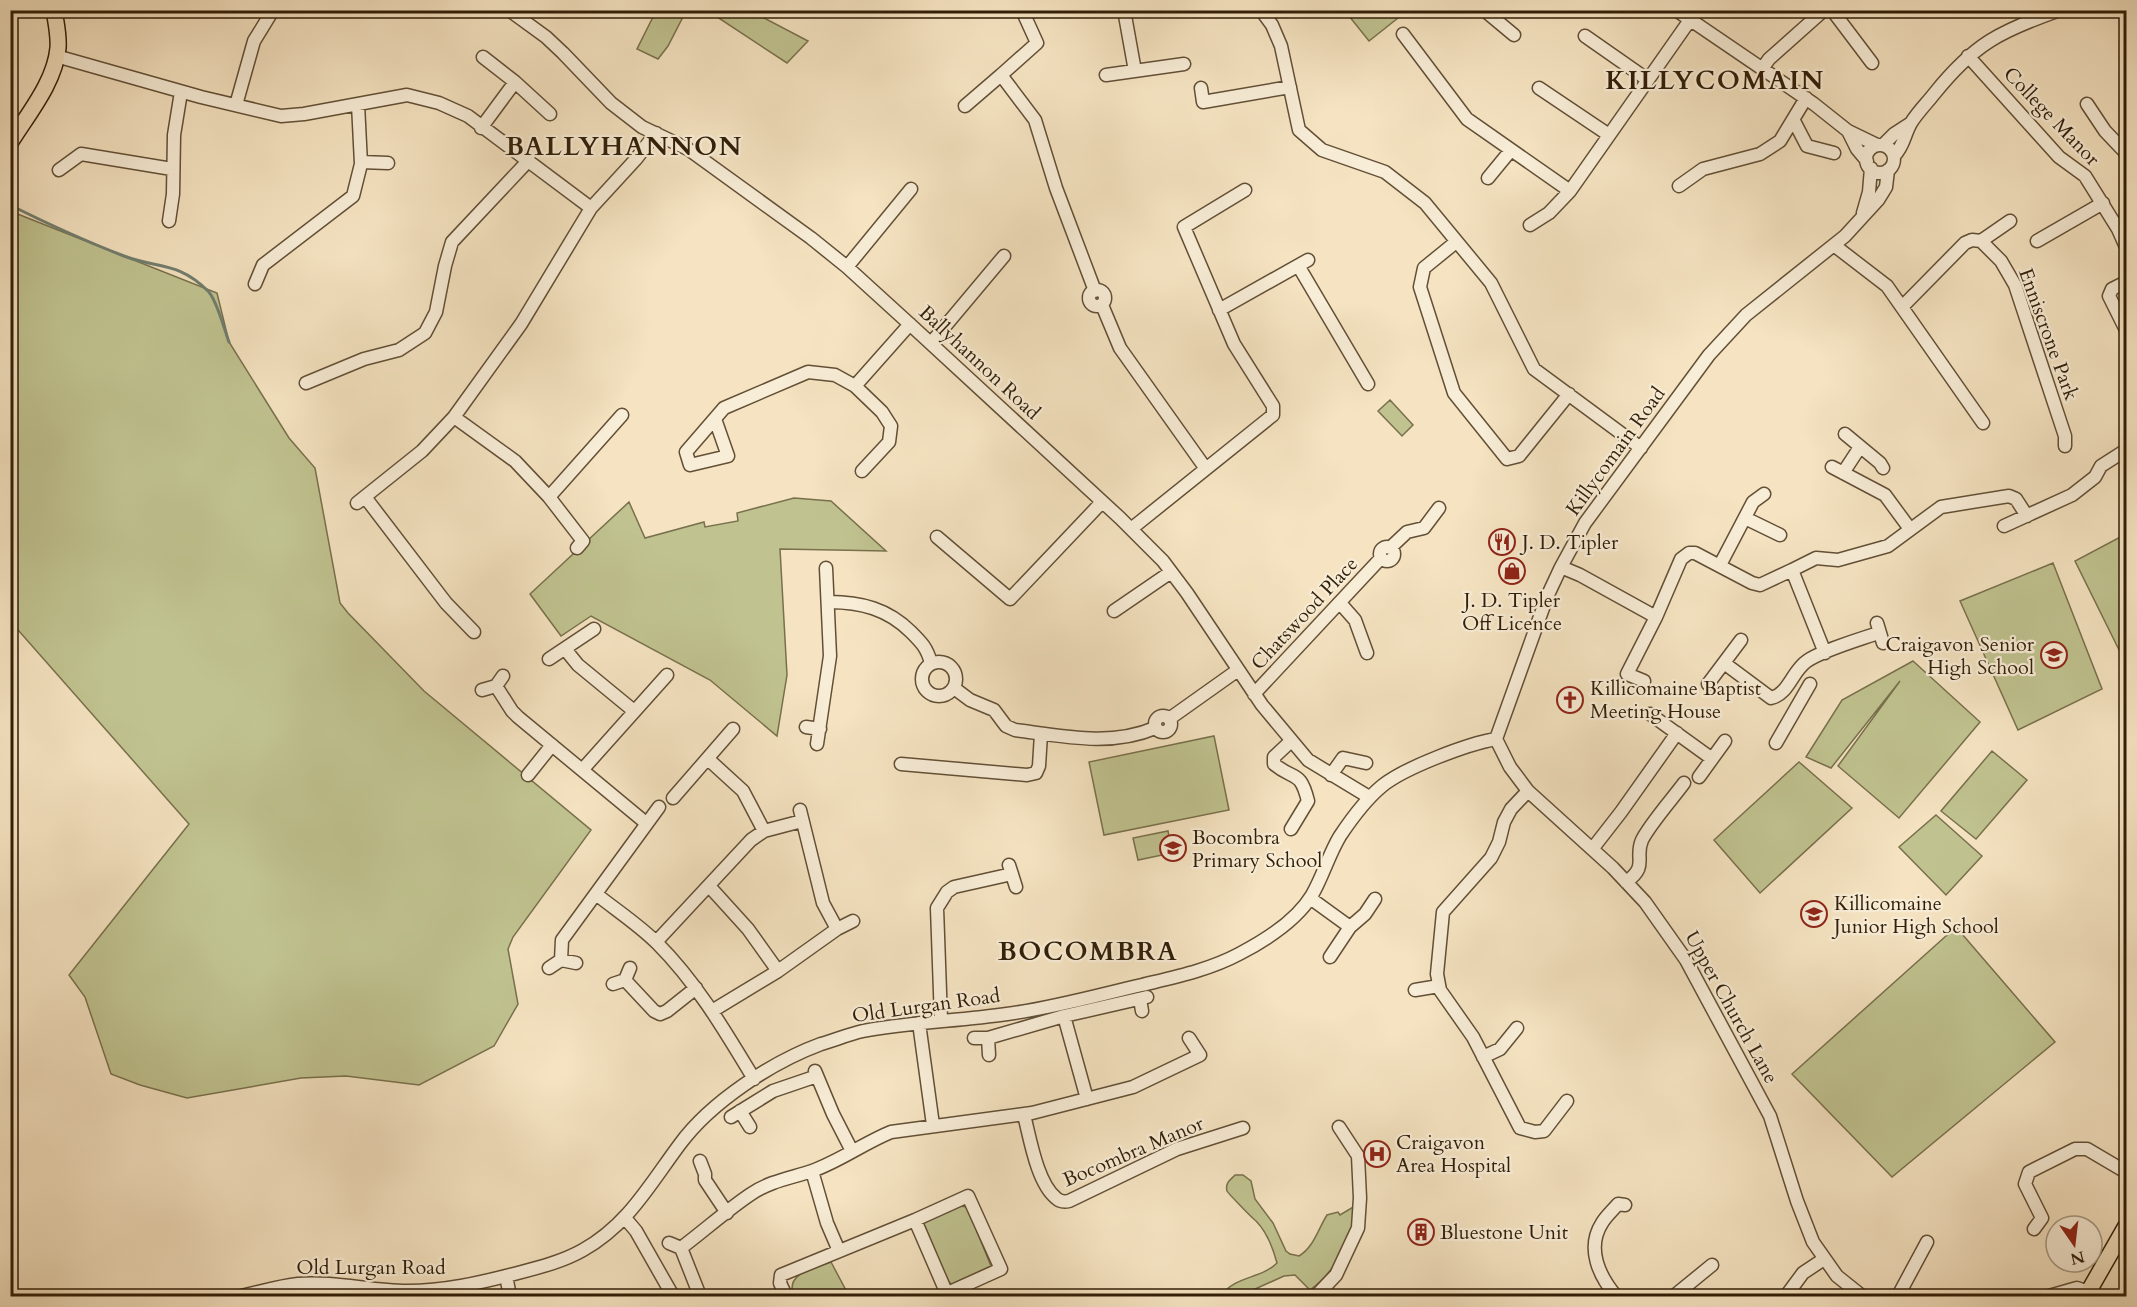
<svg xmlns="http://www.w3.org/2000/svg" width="2137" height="1307" font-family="Cardo,serif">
<rect width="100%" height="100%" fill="#f5e3c1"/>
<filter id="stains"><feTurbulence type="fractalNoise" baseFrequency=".00333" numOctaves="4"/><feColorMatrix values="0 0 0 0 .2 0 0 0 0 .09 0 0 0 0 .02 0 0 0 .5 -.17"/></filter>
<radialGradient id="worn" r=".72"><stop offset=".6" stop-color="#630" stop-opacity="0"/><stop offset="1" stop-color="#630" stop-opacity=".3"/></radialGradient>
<path fill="#c0c390" stroke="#78704c" stroke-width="1.5" d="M656,11H686L668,46L658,59L637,49Z
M708,11H751L808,41L787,63Z
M1345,11H1391L1398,18L1369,41Z
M10,211L217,293L229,342L289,438L315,468L340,603L348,613L424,691L591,830L513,937L508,949L518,1004L494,1046L419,1085L346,1076L301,1078L187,1098L140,1085L111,1074L85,997L69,975L189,824L11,622Z
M1390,400L1413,425L1402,436L1378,411Z
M794,498L831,501L886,551L780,549L787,675L777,736L710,680L591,616L561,636L530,594L629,502L645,538L704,522L705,527L738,521L737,513Z
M2126,534V664L2075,561Z
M2053,563L2102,689L2018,730L1960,601Z
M1913,661L1980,722L1899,818L1838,766L1900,681L1831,768L1806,757L1842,700Z
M1214,736L1229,810L1104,835L1089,762Z
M1992,751L2027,780L1976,839L1941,811Z
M1799,762L1852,808L1760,893L1714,840Z
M1936,815L1982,856L1946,895L1899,847Z
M1168,831L1172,853L1138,860L1133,838Z
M1956,927L2055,1042L1892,1177L1792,1074Z
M1235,1175H1243L1251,1181L1255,1199L1273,1223L1286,1251L1290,1254L1299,1256C1314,1247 1318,1229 1327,1215L1338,1212L1340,1215L1355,1206C1354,1213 1355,1222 1353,1229C1348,1250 1327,1278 1310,1290L1295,1275L1284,1276L1253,1290L1245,1296H1221C1234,1276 1261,1279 1277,1263C1273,1248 1267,1232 1256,1221C1251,1217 1228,1193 1227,1191C1225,1183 1230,1180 1235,1175Z
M960,1206L967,1207L991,1266L952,1284L948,1282L924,1224L926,1221Z
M831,1262L849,1296H794C784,1273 815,1268 831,1262Z"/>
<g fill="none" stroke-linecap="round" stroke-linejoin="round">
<path stroke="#717e6f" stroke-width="3" d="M10,205C48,224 85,241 124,256C158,269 178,261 208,291C217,300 224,329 229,342"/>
<defs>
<path id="minor" d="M509,10L546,37L563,53L611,103L642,127L688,149L811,238L847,267L914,328L1120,518L1163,561L1187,593L1262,705L1308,760L1369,797
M1124,10L1135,71
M1261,10L1272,25L1281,46L1299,130L1322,150L1385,172L1425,203L1491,283L1534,369L1641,448
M1484,10L1514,35
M1676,10L1814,104L1848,131L1877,145
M1832,10L1872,63
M1403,34L1467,119L1570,191
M1585,36L1648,80
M56,56L201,97L281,116L304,114L407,95L439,103L468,116L591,208
M1968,56L2059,157L2085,176L2118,229L2126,225
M483,57L515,82L550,114
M1762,69L1769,59L1824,10
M1001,75L1037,43L1022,10
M1106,75L1184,64
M1201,88L1203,102L1290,87
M1539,88L1609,135
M2087,104L2105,131L2126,153
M236,105L254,41L273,10
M965,106L1001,75L1035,120L1056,188L1095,291
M1794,121L1807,146L1834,153
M481,128L515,82
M1848,131L1857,149L1867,161
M1883,145L1894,134L1911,123
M1866 159a14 14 0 1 1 28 0a14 14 0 1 1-28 0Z
M1894,156C1904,146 1904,135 1911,123C1917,113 1927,103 1934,94C1974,44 2000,31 2060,10
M361,162L388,163
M59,170L81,154L172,169
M1488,178L1511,150
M1679,186L1703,169L1760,154L1780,141L1806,98
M1863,213L1869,192L1871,168
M169,221L173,194L174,135L181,92
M1530,225L1549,213L1570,191L1690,20
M2118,229L2126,247
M1981,241L2010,221
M2037,241L2103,203
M1456,242L1424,268L1420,287L1454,393L1507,459L1519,456L1569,394
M1835,246L1887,286L1983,423
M847,267L911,189
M1299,267L1368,384
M2126,282L2112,289L2109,296L2126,330
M255,284L263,265L353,196L361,164L358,104
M1089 298a8 8 0 1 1 16 0a8 8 0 1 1-16 0Z
M1102,305L1120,348L1206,469
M1903,306L1965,243L1972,240L1981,241L2001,261L2015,285L2065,436V446
M1219,310L1308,260
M931,343L1004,256
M306,383L364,359L399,350L425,333L436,312L445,266L452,242L529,160
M855,386L910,324
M454,417L515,461L549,497L583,541L577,548
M715,419L728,456L690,465L686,452L724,408L808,372L835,375L855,386L882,412L891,426L889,442L862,471
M1845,434L1880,463L1883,468
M1832,467L1885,495L1910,529
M1843,473L1860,447
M365,497L446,603L474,632
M549,497L622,415
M357,503L422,451L454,417L521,324L591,208L636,159L656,133
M1745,518L1780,535
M2004,526L2072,495L2095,477L2101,466L2126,450
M1131,529L1273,415V406L1234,344L1184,227L1245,190
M937,537L1010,599L1102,502
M1380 554a7 7 0 1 1 14 0a7 7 0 1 1-14 0Z
M1390,548L1407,532L1424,528L1439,508
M1720,565L1753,502L1764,494
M1561,567L1580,575L1656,617
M1792,570L1816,558L1838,560L1888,546L1941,507L2009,496L2016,499L2027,516
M829,602C861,602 888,609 911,632C922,643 927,648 931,663
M1340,603L1355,620L1367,653
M1114,611L1171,572
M1877,623L1883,643
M565,649L578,665L634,711
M549,659L594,629
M922 679a17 17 0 1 1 34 0a17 17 0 1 1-34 0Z
M1724,663L1771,698C1789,694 1792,671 1807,661C1823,650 1858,640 1878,633
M1644,681L1627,674L1656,617L1681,559L1689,553H1695L1752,583L1760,585L1792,570L1825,653
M1708,684L1741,640
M496,686L512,711L518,717L646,823
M954,688L970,700L994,710L1006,726L1015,730C1062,736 1111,747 1155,728
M482,690L496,686L503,676
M1254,694L1381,558
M1650,714L1711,758
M1155 724a8 8 0 1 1 16 0a8 8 0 1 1-16 0Z
M1169,719L1238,670
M806,727L820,729
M1496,739L1547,597L1561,567L1585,523L1709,355L1746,315L1845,236L1878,200L1886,187L1888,170
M1496,739L1510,767L1528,791L1613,868L1645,902L1686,960L1770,1116L1797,1201L1813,1242L1837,1276L1862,1296
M1290,742L1274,757V764C1294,781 1300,769 1308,801L1291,829
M1776,743L1810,684
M817,744L830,656L826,568
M708,759L743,791L764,831
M901,764L1027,775L1036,773L1039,766L1041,734
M583,769L667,675
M528,775L552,745
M1331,775L1343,758L1366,763
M1699,777L1725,741
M1528,791L1511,809L1504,822L1499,842L1491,858L1443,912L1437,974L1440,990L1473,1037L1520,1128L1535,1132L1544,1131L1567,1101
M673,798L733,729
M800,810L823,903L837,929
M1593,848L1621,812L1677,733
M1009,865L1016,887
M1626,882C1649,866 1634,858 1642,840C1650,824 1673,798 1684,783
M709,886L748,929L778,971
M596,894C616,910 639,925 657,943C697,983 725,1031 754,1079
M1310,898L1350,927
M656,942L751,840L764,831L802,821
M1330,957L1350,927L1365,914L1375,899
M561,960L562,940L659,807
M549,968L561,960L576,963
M625,980L654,1011L660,1014L667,1011L696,988
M613,984L625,980L630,968
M1415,990L1439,986
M1140,999L1142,1011
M712,1011L778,971L837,929L853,921
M1064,1016L1087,1099
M941,1020L937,908L947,892L954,887L1012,874
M919,1023L933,1125
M974,1038H988L1064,1016L1147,997
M988,1038L989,1055
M1483,1057L1500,1049L1517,1028
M815,1071L833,1114L852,1151
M740,1111L750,1127
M1024,1115C1030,1138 1037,1183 1056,1198C1060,1202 1064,1202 1069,1201L1177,1149L1243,1128
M731,1117L773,1091L817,1076
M700,1161L705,1174V1180L727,1213
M812,1171L827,1223L839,1251
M625,1218L636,1231L673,1296
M915,1220L947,1294
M2034,1229L2042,1218L2025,1184L2029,1172L2075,1149H2087L2126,1172
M669,1243L681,1248L700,1296
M681,1248C705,1230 727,1210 751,1194C770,1181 791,1178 812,1171C840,1161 864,1143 891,1132L1032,1113L1133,1087L1200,1055L1189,1038
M506,1276L510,1296
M241,1296C260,1292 279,1286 298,1284C334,1281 371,1291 407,1291C444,1291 479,1283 514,1274C537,1268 562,1262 583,1250C628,1225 650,1184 680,1144C711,1102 772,1062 821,1044C835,1040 849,1034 863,1031C910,1022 959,1021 1007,1014C1053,1008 1098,995 1142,985C1175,977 1209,970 1239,954C1264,941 1297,920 1312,895C1323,876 1329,854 1340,836C1352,818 1365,800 1382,786C1404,768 1467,744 1496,739
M786,1296L780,1283L781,1275L915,1220L968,1196L1001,1269L941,1296
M1316,1296L1336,1275L1358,1228L1360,1198L1358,1156L1339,1127
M1616,1296C1599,1276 1586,1248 1602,1223C1606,1216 1613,1210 1618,1204L1625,1205
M1674,1296L1712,1265
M1786,1296L1803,1273L1824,1259
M1898,1296L1927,1242
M2049,1296L2077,1288L2089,1292"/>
<path id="major" d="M10,143C28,114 55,82 58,48C59,35 56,23 54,10
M2086,1296L2126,1226"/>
</defs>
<use href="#minor" stroke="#624f36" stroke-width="15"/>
<use href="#major" stroke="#311e07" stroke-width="18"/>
<use href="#minor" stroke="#f8edd7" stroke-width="12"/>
<use href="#major" stroke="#f5e3c1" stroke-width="15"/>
</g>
<defs>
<symbol id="restaurant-ring" viewBox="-11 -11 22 22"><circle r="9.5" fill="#f8edd7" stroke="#8f2418" stroke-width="1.5"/><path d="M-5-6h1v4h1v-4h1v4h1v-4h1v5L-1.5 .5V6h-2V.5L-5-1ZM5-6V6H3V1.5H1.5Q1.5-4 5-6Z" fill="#8f2418"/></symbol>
<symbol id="shop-ring" viewBox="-11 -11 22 22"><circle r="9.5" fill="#f8edd7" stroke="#8f2418" stroke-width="1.5"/><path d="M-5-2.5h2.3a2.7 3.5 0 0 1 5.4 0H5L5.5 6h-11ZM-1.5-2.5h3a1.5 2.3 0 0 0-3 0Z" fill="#8f2418"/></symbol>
<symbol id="school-ring" viewBox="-11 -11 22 22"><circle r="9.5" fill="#f8edd7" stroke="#8f2418" stroke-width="1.5"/><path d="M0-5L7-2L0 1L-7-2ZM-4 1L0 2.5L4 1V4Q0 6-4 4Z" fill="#8f2418"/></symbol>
<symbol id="church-ring" viewBox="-11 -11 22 22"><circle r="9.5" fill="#f8edd7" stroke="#8f2418" stroke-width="1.5"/><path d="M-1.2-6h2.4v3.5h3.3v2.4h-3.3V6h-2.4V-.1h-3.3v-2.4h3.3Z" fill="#8f2418"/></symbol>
<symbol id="hospital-ring" viewBox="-11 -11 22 22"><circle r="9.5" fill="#f8edd7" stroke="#8f2418" stroke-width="1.5"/><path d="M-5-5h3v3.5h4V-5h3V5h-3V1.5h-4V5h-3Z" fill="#8f2418"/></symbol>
<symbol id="building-ring" viewBox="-11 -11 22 22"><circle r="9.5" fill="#f8edd7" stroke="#8f2418" stroke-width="1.5"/><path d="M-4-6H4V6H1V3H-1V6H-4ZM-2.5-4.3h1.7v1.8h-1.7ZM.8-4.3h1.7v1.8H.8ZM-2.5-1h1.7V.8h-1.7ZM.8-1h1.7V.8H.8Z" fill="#8f2418"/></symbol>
</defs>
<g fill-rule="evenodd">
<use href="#restaurant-ring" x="1487" y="527" width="30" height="30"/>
<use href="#shop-ring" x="1497" y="556" width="30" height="30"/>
<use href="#school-ring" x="2039" y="640" width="30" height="30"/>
<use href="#church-ring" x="1555" y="685" width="30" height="30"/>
<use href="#school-ring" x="1158" y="833" width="30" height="30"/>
<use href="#school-ring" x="1799" y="899" width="30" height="30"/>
<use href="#hospital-ring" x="1362" y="1139" width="30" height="30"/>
<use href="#building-ring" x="1406" y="1217" width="30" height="30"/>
</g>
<g text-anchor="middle" stroke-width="4.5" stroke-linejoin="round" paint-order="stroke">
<g font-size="20" fill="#311e07" stroke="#f8edd7">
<text transform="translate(2052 116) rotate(46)" y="7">College Manor</text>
<text transform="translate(2049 334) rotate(70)" y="7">Enniscrone Park</text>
<text transform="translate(980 362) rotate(43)" y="7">Ballyhannon Road</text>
<text transform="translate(1615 451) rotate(-54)" y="7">Killycomain Road</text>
<text transform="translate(1304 613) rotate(-47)" y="7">Chatswood Place</text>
<text transform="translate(926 1005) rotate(-8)" y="7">Old Lurgan Road</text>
<text transform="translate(1732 1007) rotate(61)" y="7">Upper Church Lane</text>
<text transform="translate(1133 1151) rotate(-23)" y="7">Bocombra Manor</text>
<text x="371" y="1274">Old Lurgan Road</text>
</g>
<g font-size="20" fill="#311e07" stroke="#f8edd7" text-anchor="start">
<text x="1522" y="549">J. D. Tipler</text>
<text x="1512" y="607" text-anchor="middle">J. D. Tipler<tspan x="1512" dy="23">Off Licence</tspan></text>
<text x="2034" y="651" text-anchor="end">Craigavon Senior<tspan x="2034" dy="23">High School</tspan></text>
<text x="1590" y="695">Killicomaine Baptist<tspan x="1590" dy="23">Meeting House</tspan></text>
<text x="1192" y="844">Bocombra<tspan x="1192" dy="23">Primary School</tspan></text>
<text x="1834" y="910">Killicomaine<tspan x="1834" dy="23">Junior High School</tspan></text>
<text x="1396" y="1149">Craigavon<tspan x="1396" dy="23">Area Hospital</tspan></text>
<text x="1440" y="1239">Bluestone Unit</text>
</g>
<g font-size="26" font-weight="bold" letter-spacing="1.5" fill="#311e07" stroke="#f8edd7">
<text x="1715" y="89">KILLYCOMAIN</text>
<text x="624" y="155">BALLYHANNON</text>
<text x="1088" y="960">BOCOMBRA</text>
</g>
</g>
<rect width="2137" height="1307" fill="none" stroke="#f5e3c1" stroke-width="36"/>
<rect x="12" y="12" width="2113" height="1283" fill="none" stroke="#311e07" stroke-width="3"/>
<rect x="18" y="18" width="2101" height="1271" fill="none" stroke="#311e07" stroke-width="1.5"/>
<g transform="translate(2074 1244) rotate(166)"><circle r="28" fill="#f8edd7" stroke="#a89a84" stroke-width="1.5"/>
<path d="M0-4.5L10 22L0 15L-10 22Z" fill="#8f2418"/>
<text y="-9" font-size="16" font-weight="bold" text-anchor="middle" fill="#311e07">N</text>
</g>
<rect width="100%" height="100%" filter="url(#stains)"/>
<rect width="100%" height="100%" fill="url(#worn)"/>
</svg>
